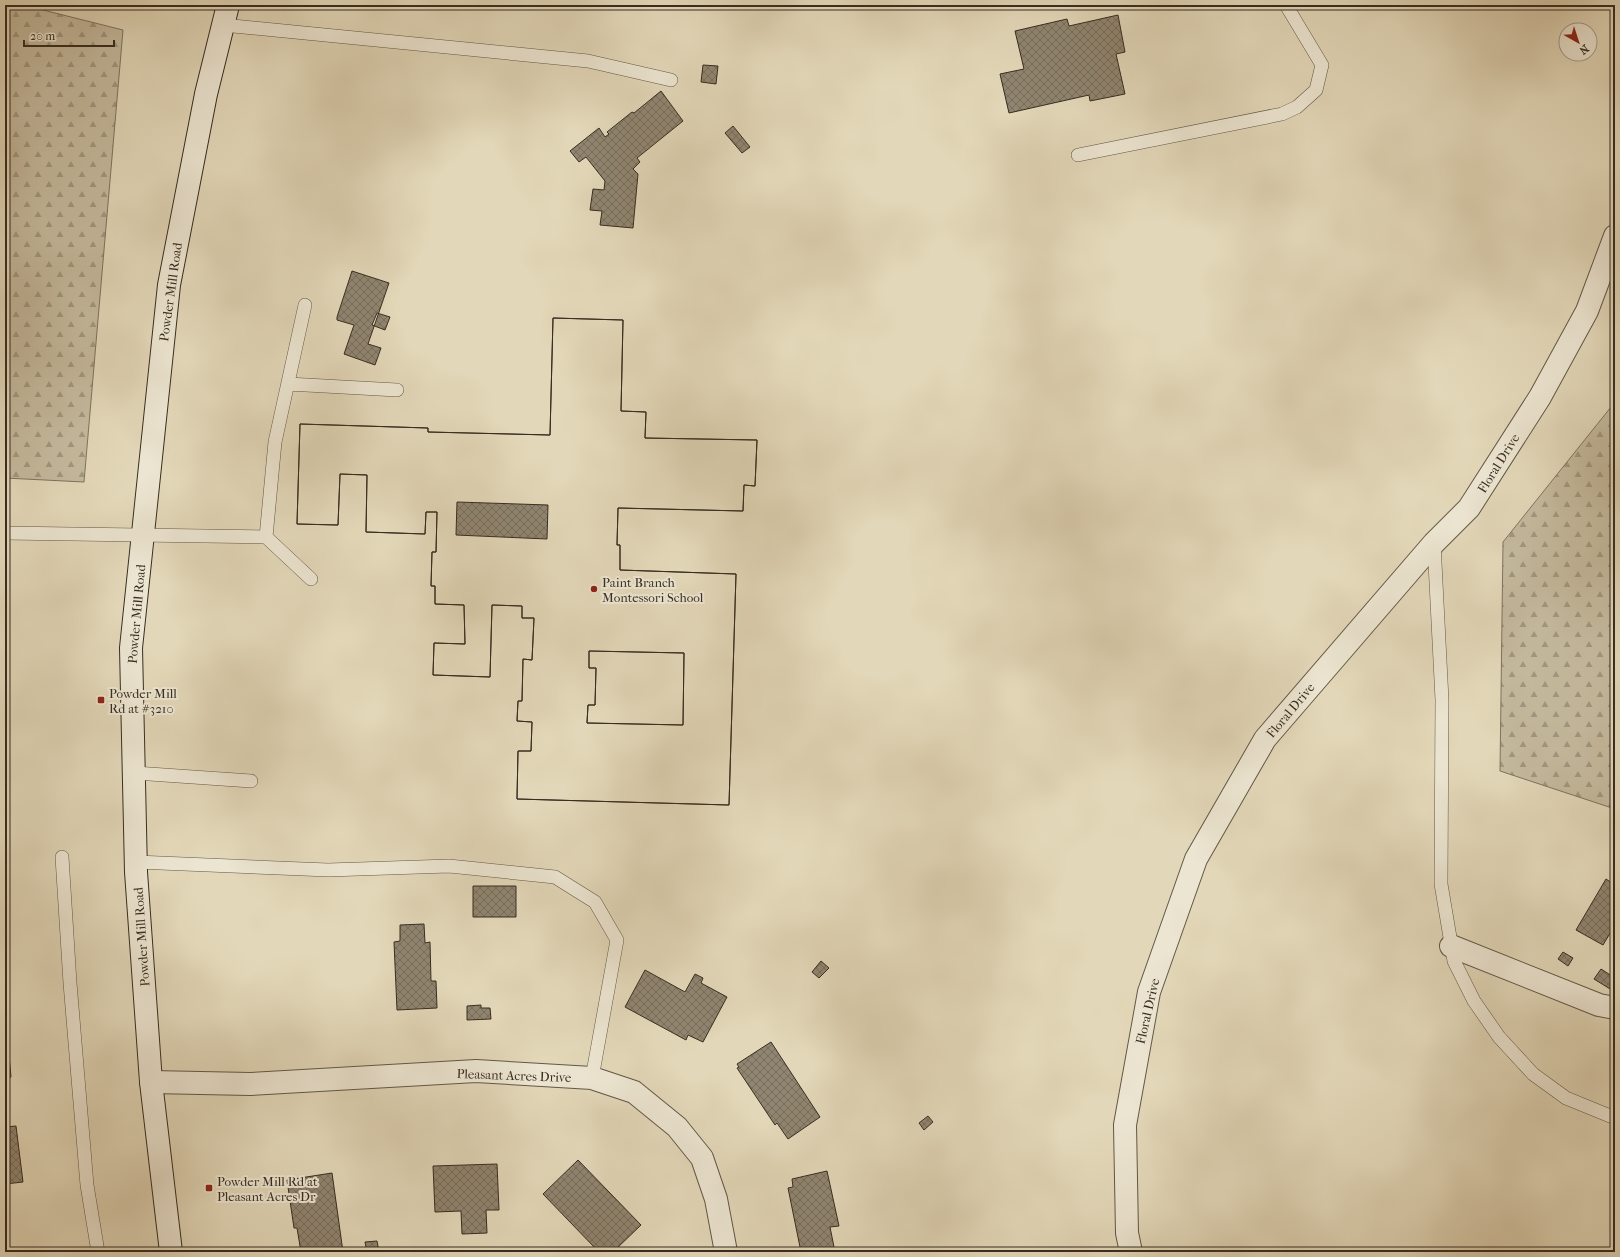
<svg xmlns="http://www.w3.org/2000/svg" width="1620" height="1257" font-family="'IM FELL French Canon',serif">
<defs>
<pattern id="forest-firs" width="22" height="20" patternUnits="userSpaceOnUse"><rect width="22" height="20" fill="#c5ba9e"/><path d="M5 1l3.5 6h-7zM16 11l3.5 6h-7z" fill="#a19880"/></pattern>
<pattern id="building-cross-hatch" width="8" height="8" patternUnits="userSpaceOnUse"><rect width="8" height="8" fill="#908570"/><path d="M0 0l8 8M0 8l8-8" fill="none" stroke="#766d5c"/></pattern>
</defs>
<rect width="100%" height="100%" fill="#e2d7b8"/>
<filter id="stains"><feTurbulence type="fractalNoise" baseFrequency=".005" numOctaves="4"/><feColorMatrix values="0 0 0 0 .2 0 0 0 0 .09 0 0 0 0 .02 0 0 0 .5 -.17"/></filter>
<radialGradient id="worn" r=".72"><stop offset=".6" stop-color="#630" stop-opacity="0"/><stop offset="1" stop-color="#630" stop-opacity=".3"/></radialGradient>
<path fill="url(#forest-firs)" stroke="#7e7460" d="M5,5H23L123,30L84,482L5,478Z
M1615,402V809L1500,771L1503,542Z"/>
<path fill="url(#building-cross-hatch)" stroke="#372d21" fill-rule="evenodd" d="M1118,15L1125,52L1116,54L1125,94L1090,101L1089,95L1009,113L1000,74L1024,69L1015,31L1067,19L1069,26Z
M703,65L718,66L716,84L701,82Z
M661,91L683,121L637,158L640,162L633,169L638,174L633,228L600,225L602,211L590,210L593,189L604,190L605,181L586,157L579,162L570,151L599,128L605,137L609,134L607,132L632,112L634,113Z
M733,126L750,147L742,153L725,133Z
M352,271L389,283L368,344L381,348L375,365L344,354L354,325L337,320V317Z
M377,313L390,317L385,330L372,325Z
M553,318L623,320L621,411L646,412L645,438L757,440L755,486L744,485L743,511L618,508L617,545H620V570L736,574L729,805L517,799L518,751H531L532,722L517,721L518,701H522L523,659L532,660L534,618H522V606L492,605L490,677L433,675L434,643L465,644L464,605L435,604V586H431L432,552H436L437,512H426L425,534L366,532L367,475L340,474L338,525L297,524L300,424L428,428V432L550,435ZM457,502L548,505L547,539L456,535ZM589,651L684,653L683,725L587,723L588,705H595L596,668H589Z
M553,318L623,320L621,411L646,412L645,438L757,440L755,486L744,485L743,511L618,508L617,545H620V570L736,574L729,805L517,799L518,751H531L532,722L517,721L518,701H522L523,659L532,660L534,618H522V606L492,605L490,677L433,675L434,643L465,644L464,605L435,604V586H431L432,552H436L437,512H426L425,534L366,532L367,475L340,474L338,525L297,524L300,424L428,428V432L550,435Z
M589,651L684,653L683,725L587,723L588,705H595L596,668H589Z
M1606,879L1615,885V925L1603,945L1576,930Z
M473,886H516V917H473Z
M424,924L425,943L430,942L431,981H436L437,1008L397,1010L394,942L400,941V925Z
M1563,952L1573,958L1568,966L1558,959Z
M821,961L829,968L819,978L812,972Z
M1601,969L1615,978V992L1594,979Z
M645,970L685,992L695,974L703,978L701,983L727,997L703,1042L688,1035L686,1040L625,1007Z
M481,1005V1008H490L491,1019L467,1020V1006Z
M5,1011L11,1077L8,1078L9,1090H5Z
M771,1042L820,1117L788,1139L777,1123L775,1125L737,1068L739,1067L737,1064Z
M928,1116L933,1122L924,1130L919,1123Z
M16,1126L23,1182L5,1184V1127Z
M578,1160L641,1225L613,1252H592L596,1249L543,1194Z
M497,1164L499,1210H486L487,1233L462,1234L461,1211L435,1212L433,1166Z
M827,1171L839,1226L830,1227L835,1252H801L788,1188L793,1187L792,1179Z
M332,1173L343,1252H301L297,1228H294L287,1180Z
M377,1241L379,1252H367L365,1242Z"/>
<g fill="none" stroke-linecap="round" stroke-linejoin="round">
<defs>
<path id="service" d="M223,25L588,61L671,80
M1078,155L1282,114L1297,107L1316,90L1322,65L1286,5
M288,384L397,390
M5,533L266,537L311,579
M266,537L275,442L305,305
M1434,543L1442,700L1441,884L1454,961L1474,1001L1499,1037L1533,1074L1566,1098L1615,1118
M135,773L251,781
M62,857L70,983L87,1185L98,1252
M136,862L328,870L449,866L555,877L595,902L617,940L592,1078"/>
<path id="minor" d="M1451,946L1599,1005L1615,1008
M151,1082L250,1084L476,1071L592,1078L634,1092L677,1127L702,1158L716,1199L726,1252
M1131,1252L1127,1233L1125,1125L1149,992L1196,859L1265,739L1434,543L1469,508L1540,397L1587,311L1615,236"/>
<path id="secondary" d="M171,1252L151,1082L136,872L131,648L169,285L206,94L228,5"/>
</defs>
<use href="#service" stroke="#625847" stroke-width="14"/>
<use href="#minor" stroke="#625847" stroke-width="24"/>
<use href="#secondary" stroke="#372d21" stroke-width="24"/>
<use href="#service" stroke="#ece5d1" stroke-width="13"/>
<use href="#minor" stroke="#ece5d1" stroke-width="22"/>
<use href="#secondary" stroke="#ece5d1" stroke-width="22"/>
</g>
<g fill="#8f2418" stroke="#ece5d1" stroke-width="1.5">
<circle cx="594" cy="589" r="4"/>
<rect x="97" y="696" width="8" height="8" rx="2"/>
<rect x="205" y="1184" width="8" height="8" rx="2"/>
</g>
<g text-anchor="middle" stroke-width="4" stroke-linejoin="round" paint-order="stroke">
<g font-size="13" fill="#372d21" stroke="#ece5d1">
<text transform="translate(170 292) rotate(-82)" y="5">Powder Mill Road</text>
<text transform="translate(1498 463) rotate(-58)" y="5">Floral Drive</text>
<text transform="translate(136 614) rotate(-85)" y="5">Powder Mill Road</text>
<text transform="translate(1290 710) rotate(-50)" y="5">Floral Drive</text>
<text transform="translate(141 937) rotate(-94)" y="5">Powder Mill Road</text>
<text transform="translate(1147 1011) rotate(-77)" y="5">Floral Drive</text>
<text transform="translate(514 1075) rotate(2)" y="5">Pleasant Acres Drive</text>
</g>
<g font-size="13" fill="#372d21" stroke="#ece5d1" text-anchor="start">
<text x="602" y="587">Paint Branch<tspan x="602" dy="15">Montessori School</tspan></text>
<text x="109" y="698">Powder Mill<tspan x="109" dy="15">Rd at #3210</tspan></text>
<text x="217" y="1186">Powder Mill Rd at<tspan x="217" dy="15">Pleasant Acres Dr</tspan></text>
</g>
</g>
<rect width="1620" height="1257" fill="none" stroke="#e2d7b8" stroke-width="20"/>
<rect x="6" y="6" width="1608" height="1245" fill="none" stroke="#372d21" stroke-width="2"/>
<rect x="10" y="10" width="1600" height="1237" fill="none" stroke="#372d21"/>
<g transform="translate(1578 42) rotate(141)"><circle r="19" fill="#ece5d1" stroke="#a49b8b"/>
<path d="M0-3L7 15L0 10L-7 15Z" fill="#8f2418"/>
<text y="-6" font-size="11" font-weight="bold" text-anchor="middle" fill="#372d21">N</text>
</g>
<path d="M24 40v6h90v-6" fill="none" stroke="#372d21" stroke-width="2"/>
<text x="30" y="40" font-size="12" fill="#372d21" stroke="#ece5d1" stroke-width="3" paint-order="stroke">20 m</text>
<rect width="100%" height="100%" filter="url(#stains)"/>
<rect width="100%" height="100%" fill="url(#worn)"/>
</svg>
